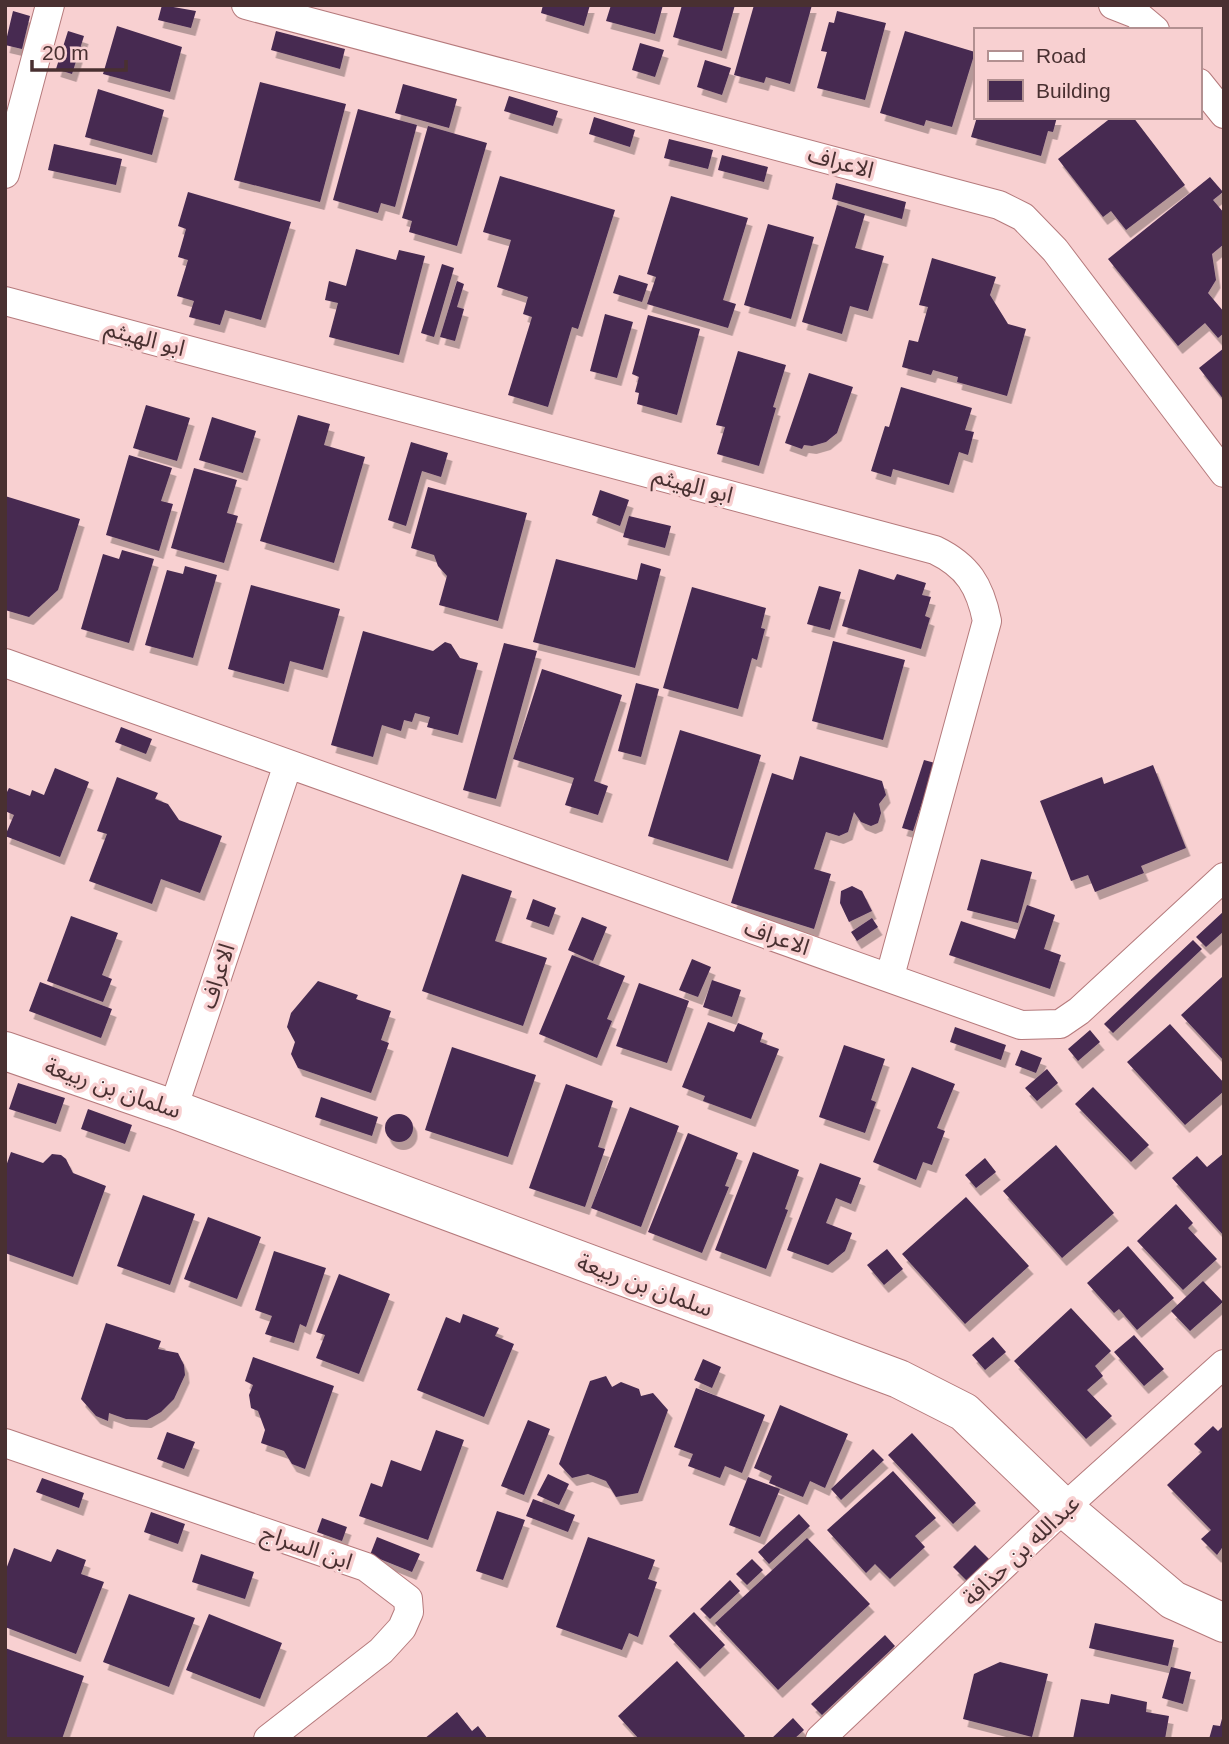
<svg xmlns="http://www.w3.org/2000/svg" width="1229" height="1744" font-family="Arial,'Noto Sans Arabic',sans-serif">
<defs>
<filter id="shadow"><feDropShadow dx="4.5" dy="8" stdDeviation="0" flood-color="#0004"/></filter>
</defs>
<rect width="100%" height="100%" fill="#f8d0d1"/>
<path fill="#462a51" filter="url(#shadow)" d="M162,5L196,11L191,28L158,20Z
M543,5H590L584,26L541,13Z
M611,5H663L655,34L606,21Z
M682,5H735L722,51L673,37Z
M754,5H812L790,84L766,77L764,83L734,75Z
M13,11L30,16L22,49L5,45Z
M837,11L886,23L865,100L817,88L827,52L821,51L829,22L834,23Z
M117,26L182,47L170,92L103,74Z
M68,31L84,36L72,74L56,69Z
M276,31L345,49L340,69L271,50Z
M905,31L975,52L952,127L926,120L924,126L880,113Z
M640,43L664,50L655,77L632,70Z
M705,60L731,68L722,95L697,87Z
M260,82L346,104L320,202L234,180Z
M403,84L457,99L449,128L395,113Z
M98,89L164,110L152,155L85,137Z
M509,96L558,111L553,126L504,111Z
M358,109L417,125L395,207L381,203L378,213L333,200Z
M594,117L635,130L630,147L589,134Z
M977,117H1057L1053,132L1048,131L1041,156L971,137Z
M1112,117H1133L1185,185L1126,230L1111,211L1103,217L1058,159Z
M428,126L487,143L457,246L409,232L412,221L402,218Z
M669,139L713,150L708,169L664,158Z
M54,144L122,159L116,185L48,170Z
M722,155L768,167L764,182L718,170Z
M500,176L615,210L578,329L572,327L548,407L508,395L532,317L523,314L528,297L497,287L511,240L483,232Z
M1210,177L1223,192L1213,200L1224,213V244L1212,254L1216,280L1208,293L1224,312V333L1218,338L1205,323L1178,346L1108,259Z
M836,183L906,202L902,219L832,199Z
M188,192L291,222L261,320L225,310L220,325L189,317L194,301L177,296L188,260L178,257L186,229L178,226Z
M671,196L748,218L723,300L736,304L728,328L647,304L656,277L647,274Z
M837,205L865,214L855,248L884,256L868,311L850,306L842,334L802,322Z
M768,224L814,237L791,319L744,305Z
M356,249L396,260L399,250L425,256L399,355L329,337L338,303L325,300L329,281L346,286Z
M932,258L996,277L990,295L1008,324L1026,329L1007,396L957,382L958,377L933,370L931,375L902,367L909,340L918,342L928,307L919,305Z
M442,264L454,268L434,337L421,333Z
M619,275L648,284L642,302L613,293Z
M457,281L464,284L457,307L464,309L455,341L440,337Z
M605,314L633,322L617,378L590,371Z
M648,315L700,329L677,415L637,404L639,393L635,392L639,377L632,374Z
M1224,348V400L1199,368Z
M738,351L786,365L773,407L776,408L759,466L717,454L725,427L716,425Z
M809,373L853,387L837,433L826,442L812,446L804,445L802,449L785,443Z
M901,387L972,408L965,430L974,432L968,455L959,452L949,485L893,469L891,477L871,471L885,426L889,427Z
M146,405L190,418L177,461L133,448Z
M298,415L330,424L324,445L365,457L334,563L260,541Z
M212,417L256,431L243,473L199,460Z
M411,442L448,453L441,477L422,471L406,526L388,520Z
M129,455L172,468L161,501L173,504L159,551L106,535Z
M194,468L237,480L227,513L238,516L224,563L171,548Z
M428,487L527,513L498,621L439,605L447,576L438,566L434,555L411,548Z
M600,490L629,500L620,526L592,515Z
M5,496L80,519L58,590L29,617L5,610Z
M629,516L671,526L665,548L623,537Z
M122,550L154,559L129,643L81,629L103,554L119,559Z
M556,559L637,580L641,563L661,569L635,668L533,642Z
M185,566L217,575L193,658L145,645L167,570L183,574Z
M859,569L894,580L897,574L926,583L922,595L931,597L925,616L930,618L921,649L842,626Z
M251,585L340,609L323,670L290,661L284,684L228,669Z
M819,586L841,592L830,630L807,624Z
M692,587L766,608L761,628L765,629L757,660L752,658L738,709L663,688Z
M363,631L433,651L445,642L451,644L460,658L478,663L458,735L427,727L430,717L415,713L412,722L404,720L401,731L382,725L373,757L331,745Z
M833,641L905,660L883,740L812,721Z
M504,643L537,651L496,799L463,790Z
M542,669L622,695L594,781L608,786L598,815L565,805L574,778L513,759Z
M636,683L659,689L641,757L618,751Z
M121,727L152,739L146,754L115,742Z
M680,730L761,755L728,861L648,836Z
M800,756L882,781L886,795L879,804L881,813L878,823L871,826L861,822L854,812L848,832L839,836L826,832L814,869L831,874L814,929L731,903L772,773L793,780Z
M924,760L935,763L913,831L902,828Z
M1153,765L1186,848L1141,866L1144,873L1095,892L1088,875L1071,881L1040,801L1102,777L1104,784Z
M55,768L89,782L60,857L5,836L14,815L5,811V796L9,788L30,796L32,790L44,795Z
M117,777L158,793L155,799L168,804L179,820L222,836L200,893L161,879L152,904L89,881L107,834L97,831Z
M981,859L1032,872L1018,923L967,910Z
M462,874L512,891L495,941L547,958L523,1026L422,991Z
M852,886L862,891L872,911L849,922L840,903L841,891Z
M533,899L556,908L549,927L526,919Z
M1027,905L1055,915L1044,949L1061,955L1050,989L949,955L961,921L1015,939Z
M1224,911V931L1206,947L1196,937Z
M71,916L118,933L102,975L112,979L103,1002L47,981Z
M582,917L607,927L593,961L568,950Z
M872,918L878,927L857,941L851,932Z
M1193,940L1202,949L1113,1033L1104,1024Z
M572,955L625,976L607,1019L612,1021L597,1058L539,1034Z
M692,959L711,967L698,997L679,990Z
M1222,977L1224,979V1061L1181,1015Z
M712,980L741,990L732,1017L703,1007Z
M318,981L358,995L356,999L391,1011L381,1040L389,1043L371,1093L298,1068L291,1054L295,1042L287,1027L291,1013Z
M40,982L112,1009L101,1038L29,1011Z
M639,983L689,1001L667,1063L616,1046Z
M708,1022L734,1032L738,1023L763,1033L760,1042L779,1049L751,1119L703,1101L705,1096L682,1087Z
M1170,1024L1224,1083V1091L1185,1125L1127,1062Z
M955,1027L1006,1045L1001,1060L950,1042Z
M1090,1030L1100,1042L1078,1061L1068,1049Z
M844,1045L885,1059L871,1100L876,1102L865,1133L819,1117Z
M452,1047L536,1075L508,1157L425,1130Z
M1021,1050L1042,1058L1036,1073L1015,1065Z
M912,1067L955,1084L937,1128L945,1131L932,1165L923,1162L916,1180L873,1162Z
M1047,1069L1058,1083L1037,1101L1025,1088Z
M18,1083L65,1098L56,1124L9,1109Z
M566,1084L613,1101L598,1147L605,1149L585,1207L529,1188Z
M1093,1087L1149,1145L1131,1162L1075,1104Z
M321,1097L378,1117L372,1136L315,1117Z
M630,1107L679,1126L641,1227L591,1208Z
M88,1109L132,1125L125,1144L81,1129Z
M385 1128a14 14 0 1 1 28 0a14 14 0 1 1-28 0Z
M688,1133L738,1153L725,1186L729,1187L702,1253L648,1232Z
M1056,1145L1114,1213L1062,1258L1003,1191Z
M11,1152L43,1163L52,1154L61,1155L66,1159L73,1173L106,1186L73,1277L5,1253V1169Z
M753,1152L799,1170L785,1209L788,1210L766,1269L715,1250Z
M1224,1153V1236L1172,1178L1197,1156L1207,1167Z
M985,1158L996,1172L976,1188L965,1175Z
M820,1163L861,1178L851,1204L836,1198L826,1223L852,1233L845,1251L828,1265L787,1250Z
M143,1195L195,1214L170,1285L117,1266Z
M966,1197L1029,1266L965,1324L902,1254Z
M1176,1204L1193,1223L1188,1228L1217,1259L1183,1290L1137,1241Z
M208,1217L261,1237L237,1299L184,1279Z
M1128,1246L1174,1298L1137,1330L1119,1309L1114,1313L1087,1283Z
M887,1249L903,1269L884,1285L867,1265Z
M274,1251L326,1268L306,1327L300,1324L294,1343L265,1334L272,1316L255,1310Z
M339,1274L390,1294L359,1374L316,1358L325,1335L316,1332Z
M1203,1281L1223,1302L1190,1331L1171,1311Z
M1071,1308L1111,1351L1095,1366L1103,1376L1087,1390L1112,1416L1086,1439L1014,1361Z
M463,1314L499,1328L495,1336L514,1344L484,1417L417,1390L446,1317L460,1323Z
M106,1323L161,1341L158,1349L178,1353L184,1365L185,1375L174,1399L161,1412L147,1420L126,1419L109,1413L108,1421L96,1416L81,1399Z
M1134,1335L1164,1369L1144,1386L1114,1352Z
M993,1337L1006,1352L985,1370L972,1355Z
M253,1357L334,1386L305,1469L292,1464L284,1451L261,1443L265,1430L258,1411L251,1408L249,1395L253,1385L245,1381Z
M703,1359L721,1367L712,1388L694,1380Z
M606,1376L612,1387L621,1382L639,1389L641,1396L653,1393L668,1410L638,1493L616,1497L606,1481L588,1474L572,1478L559,1464L590,1381Z
M696,1388L765,1415L742,1473L725,1466L720,1478L688,1466L693,1454L674,1447Z
M780,1405L848,1434L825,1488L810,1481L803,1497L769,1483L772,1476L754,1468Z
M528,1420L550,1429L524,1495L501,1486Z
M1224,1425V1545L1217,1555L1201,1539L1211,1530L1167,1485L1202,1452L1194,1444L1213,1426L1218,1431Z
M436,1430L464,1440L428,1540L359,1516L371,1483L382,1487L391,1460L421,1471Z
M167,1432L195,1442L184,1469L157,1459Z
M912,1433L976,1503L953,1524L888,1455Z
M873,1449L884,1460L841,1500L831,1489Z
M893,1471L936,1518L915,1536L925,1547L890,1579L875,1564L866,1573L827,1530Z
M548,1474L569,1484L559,1505L537,1495Z
M748,1477L780,1489L760,1537L729,1525Z
M42,1478L84,1493L79,1508L36,1492Z
M533,1499L575,1515L568,1532L526,1516Z
M497,1511L525,1520L503,1580L476,1571Z
M151,1512L185,1524L178,1544L144,1532Z
M799,1514L810,1526L769,1564L758,1552Z
M322,1518L347,1527L342,1541L317,1532Z
M377,1537L420,1554L412,1572L370,1555Z
M588,1537L655,1560L648,1579L657,1582L638,1637L629,1633L622,1650L556,1627Z
M807,1538L870,1604L778,1690L715,1623Z
M975,1545L991,1561L969,1583L953,1567Z
M14,1548L51,1562L57,1549L86,1560L81,1574L104,1582L76,1654L5,1627V1572Z
M201,1554L254,1572L245,1599L192,1582Z
M752,1559L763,1570L747,1585L736,1574Z
M730,1580L740,1591L710,1619L700,1609Z
M129,1594L195,1618L169,1687L103,1662Z
M694,1612L725,1645L700,1669L669,1636Z
M209,1614L282,1643L260,1699L186,1670Z
M1095,1623L1174,1640L1168,1666L1089,1648Z
M885,1635L895,1646L822,1715L811,1704Z
M5,1648L84,1676L62,1739H5Z
M677,1661L745,1736L742,1739H639L618,1716Z
M1000,1662L1048,1674L1032,1737L963,1719L974,1674Z
M1171,1667L1191,1672L1183,1704L1162,1698Z
M1111,1694L1147,1702L1146,1712L1169,1716L1165,1739H1073L1081,1699L1109,1704Z
M457,1712L472,1731L478,1726L488,1739H424Z
M1223,1715L1224,1739H1209L1213,1725L1220,1726Z
M793,1718L804,1730L794,1739H771Z"/>
<g fill="none" stroke-linecap="round" stroke-linejoin="round">
<defs>
<path id="street" d="M246,5L999,205L1023,217L1055,250L1224,473
M1113,5L1136,14L1155,30
M1199,83L1224,114
M5,174L50,5
M5,301L935,550C968,566 980,586 987,621L890,976
M5,663L1021,1025L1060,1024L1079,1011L1224,877
M173,1109L288,764
M5,1443L366,1567L408,1599L409,1612L402,1628L381,1651L268,1739
M820,1739L1064,1508L1224,1364"/>
<path id="secondary" d="M5,1051L173,1109L899,1379L964,1412L1064,1508L1173,1600L1224,1623"/>
</defs>
<use href="#street" stroke="#b57a7c" stroke-width="30"/>
<use href="#secondary" stroke="#b57a7c" stroke-width="40"/>
<use href="#street" stroke="#fff" stroke-width="28"/>
<use href="#secondary" stroke="#fff" stroke-width="38"/>
</g>
<g text-anchor="middle" stroke-width="7" stroke-linejoin="round" paint-order="stroke">
<g font-size="23" fill="#493031" stroke="#f8d0d1">
<text transform="translate(841 162) rotate(15)" y="8">الاعراف</text>
<text transform="translate(145 338) rotate(15)" y="8">ابو الهيثم</text>
<text transform="translate(693 485) rotate(15)" y="8">ابو الهيثم</text>
<text transform="translate(777 937) rotate(19)" y="8">الاعراف</text>
<text transform="translate(217 976) rotate(-72)" y="8">الاعراف</text>
<text transform="translate(113 1088) rotate(19)" y="8">سلمان بن ربيعة</text>
<text transform="translate(645 1285) rotate(20)" y="8">سلمان بن ربيعة</text>
<text transform="translate(307 1547) rotate(19)" y="8">ابن السراج</text>
<text transform="translate(1021 1550) rotate(-43)" y="8">عبدالله بن حذافة</text>
</g>
</g>
<rect width="1229" height="1744" fill="none" stroke="#493031" stroke-width="14"/>
<rect x="974" y="28" width="228" height="91" fill="#f8d0d1" stroke="#b29091" stroke-width="2"/>
<rect x="988" y="51" width="35" height="10" fill="#ffffff" stroke="#b29091" stroke-width="2"/>
<text x="1036" y="63" font-size="21" fill="#493031">Road</text>
<rect x="988" y="80" width="35" height="21" fill="#462a51" stroke="#b29091" stroke-width="2"/>
<text x="1036" y="98" font-size="21" fill="#493031">Building</text>
<path d="M32 60v10h94v-10" fill="none" stroke="#493031" stroke-width="3.5"/>
<text x="42" y="60" font-size="21" fill="#493031" stroke="#f8d0d1" stroke-width="5" paint-order="stroke">20 m</text>
</svg>
